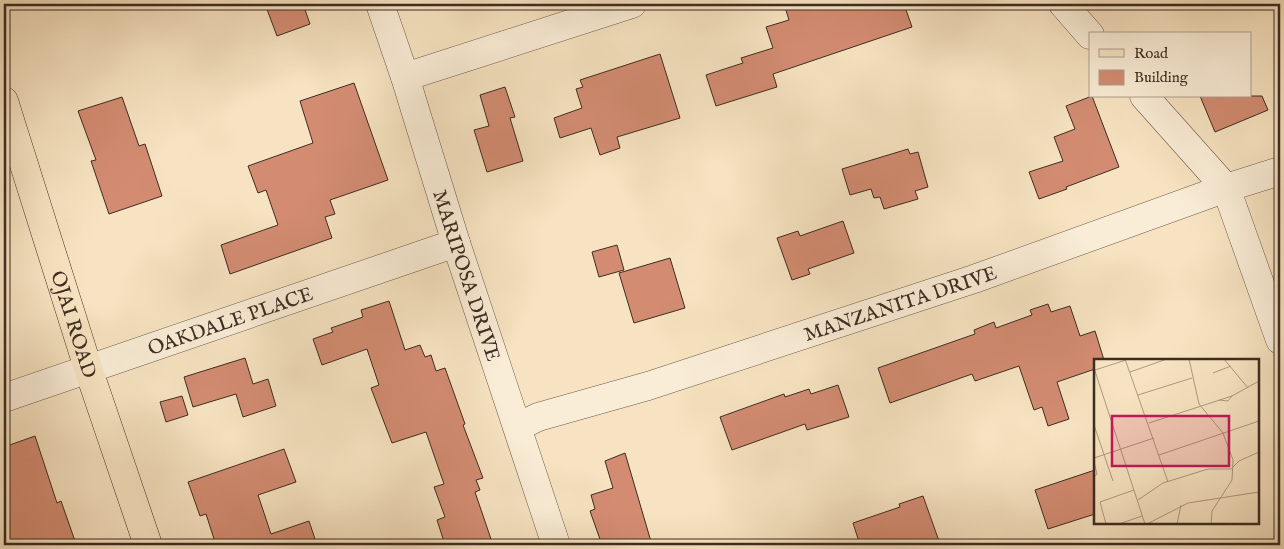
<svg xmlns="http://www.w3.org/2000/svg" width="1284" height="549" font-family="'IM FELL English',serif">
<rect width="100%" height="100%" fill="#f7e3c1"/>
<filter id="stains"><feTurbulence type="fractalNoise" baseFrequency=".004" numOctaves="4"/><feColorMatrix values="0 0 0 0 .2 0 0 0 0 .09 0 0 0 0 .02 0 0 0 .5 -.17"/></filter>
<radialGradient id="worn" r=".72"><stop offset=".6" stop-color="#630" stop-opacity="0"/><stop offset="1" stop-color="#630" stop-opacity=".3"/></radialGradient>
<path fill="#d38c72" stroke="#3d2c22" d="M265,4H303L310,24L277,36Z
M784,4H904L912,27L773,74L777,87L716,106L706,75L743,63L741,58L773,48L766,27L789,20Z
M660,54L680,118L617,137L620,148L600,155L591,128L560,138L554,118L582,108L576,89L583,87L580,80Z
M354,83L388,180L330,200L335,214L325,217L332,238L230,274L221,245L278,225L266,190L258,193L248,166L313,143L300,101Z
M505,87L515,117L510,118L523,161L487,172L474,130L489,126L480,95Z
M1092,96L1119,167L1066,187L1067,189L1039,199L1029,172L1063,161L1054,137L1075,129L1066,106Z
M1200,96H1262L1268,110L1215,132Z
M122,97L139,146L145,144L162,196L109,214L91,161L96,160L78,111Z
M908,149L910,154L918,152L928,187L915,191L918,199L884,209L880,197L874,198L871,189L850,195L842,169Z
M843,221L854,253L808,269L810,274L792,280L777,238L798,231L800,236Z
M617,245L624,270L599,277L592,252Z
M670,258L685,308L634,323L619,273Z
M389,301L405,350L420,345L425,357L431,355L436,371L445,368L465,424L463,425L483,478L476,480L480,490L475,492L493,545H445L437,520L445,517L434,487L444,484L426,432L392,443L371,388L379,385L367,349L322,365L313,339L333,332L331,328L363,317L361,310Z
M1048,304L1051,312L1070,306L1080,336L1095,331L1104,360H1095V369L1057,382L1069,419L1048,426L1042,407L1034,410L1019,366L975,381L972,374L890,403L878,368L975,334L974,330L994,322L996,328L1032,315L1030,310Z
M245,358L253,384L268,379L276,406L243,417L236,394L193,407L184,377Z
M838,385L849,417L807,430L805,424L732,450L720,417L784,394L785,397L809,389L811,394Z
M182,396L188,415L166,422L160,402Z
M35,436L57,503L61,501L75,541L62,545H11L4,524V447Z
M284,449L296,482L258,495L271,534L309,521L317,545H216L206,514L200,516L188,482Z
M625,453L652,545H602L590,511L595,509L591,495L613,488L605,461Z
M1095,470V514L1048,529L1035,490Z
M923,496L939,541L926,545H860L853,523L900,507L899,504Z"/>
<g fill="none" stroke-linecap="round" stroke-linejoin="round">
<defs>
<g id="minor">
<path id="s1" d="M380,4L405,77L456,243L556,545"/>
<path d="M1063,4L1090,35"/>
<path d="M405,77L632,4"/>
<path d="M1144,96L1226,188L1280,340"/>
<path id="s2" d="M4,398L456,243"/>
<path id="s3" d="M518,427L538,417L648,386L974,279L1226,188L1280,171"/>
</g>
<g id="primary">
<path id="s4" d="M4,101L88,368L148,545"/>
</g>
</defs>
<use href="#minor" stroke="#6c5a4a" stroke-width="29"/>
<use href="#primary" stroke="#3d2c22" stroke-width="29"/>
<use href="#minor" stroke="#faedd7" stroke-width="28"/>
<use href="#primary" stroke="#f7e3c1" stroke-width="28"/>
</g>
<g text-anchor="middle" stroke-width="4" stroke-linejoin="round" paint-order="stroke">
<g font-size="20" fill="#3d2c22" stroke="#faedd7">
<text dy="7" stroke="none"><textPath href="#s1" startOffset="285">MARIPOSA DRIVE</textPath></text>
<text dy="7" stroke="none"><textPath href="#s3" startOffset="402">MANZANITA DRIVE</textPath></text>
<text dy="7" stroke="none"><textPath href="#s2" startOffset="239">OAKDALE PLACE</textPath></text>
<text dy="7" stroke="none"><textPath href="#s4" startOffset="234">OJAI ROAD</textPath></text>
</g>
</g>
<g transform="translate(1094 359)">
<rect width="165" height="165" fill="#f7e3c1"/>
<path fill="none" stroke="#ad9a81" stroke-width="1" d="M31,0L74,123M95,0L105,45L129,74L139,101L138,121L118,152L117,165M130,0L154,29M0,9L51,165M1,11L32,1M36,13L73,0M119,14L137,7M44,36L98,19M125,41L134,42L138,37M55,64L138,37L165,22M0,66L19,122M65,96L165,62M0,99L60,79M0,103L3,115L0,118M44,141L69,124L114,110H137L145,102L165,93M12,165L6,143L40,131M25,165L48,157M53,165L94,144L165,133M83,165L87,146"/>
<path fill="#c2185b" fill-opacity="0.15" stroke="#c2185b" stroke-width="2.5" d="M18,57H135V107H18Z"/>
<rect width="165" height="165" fill="none" stroke="#3d2c22" stroke-width="2.5"/>
</g>
<rect width="1284" height="549" fill="none" stroke="#f7e3c1" stroke-width="20"/>
<rect x="5" y="5" width="1274" height="539" fill="none" stroke="#3d2c22" stroke-width="2.5"/>
<rect x="10" y="10" width="1264" height="529" fill="none" stroke="#3d2c22"/>
<rect x="1089" y="32" width="162" height="65" fill="#faedd7" stroke="#aea08f"/>
<rect x="1099" y="49" width="25" height="8" fill="#f7e3c1" stroke="#aea08f"/>
<text x="1134" y="58" font-size="15" fill="#3d2c22">Road</text>
<rect x="1099" y="70" width="25" height="15" fill="#d38c72" stroke="#aea08f"/>
<text x="1134" y="82" font-size="15" fill="#3d2c22">Building</text>
<rect width="100%" height="100%" filter="url(#stains)"/>
<rect width="100%" height="100%" fill="url(#worn)"/>
</svg>
